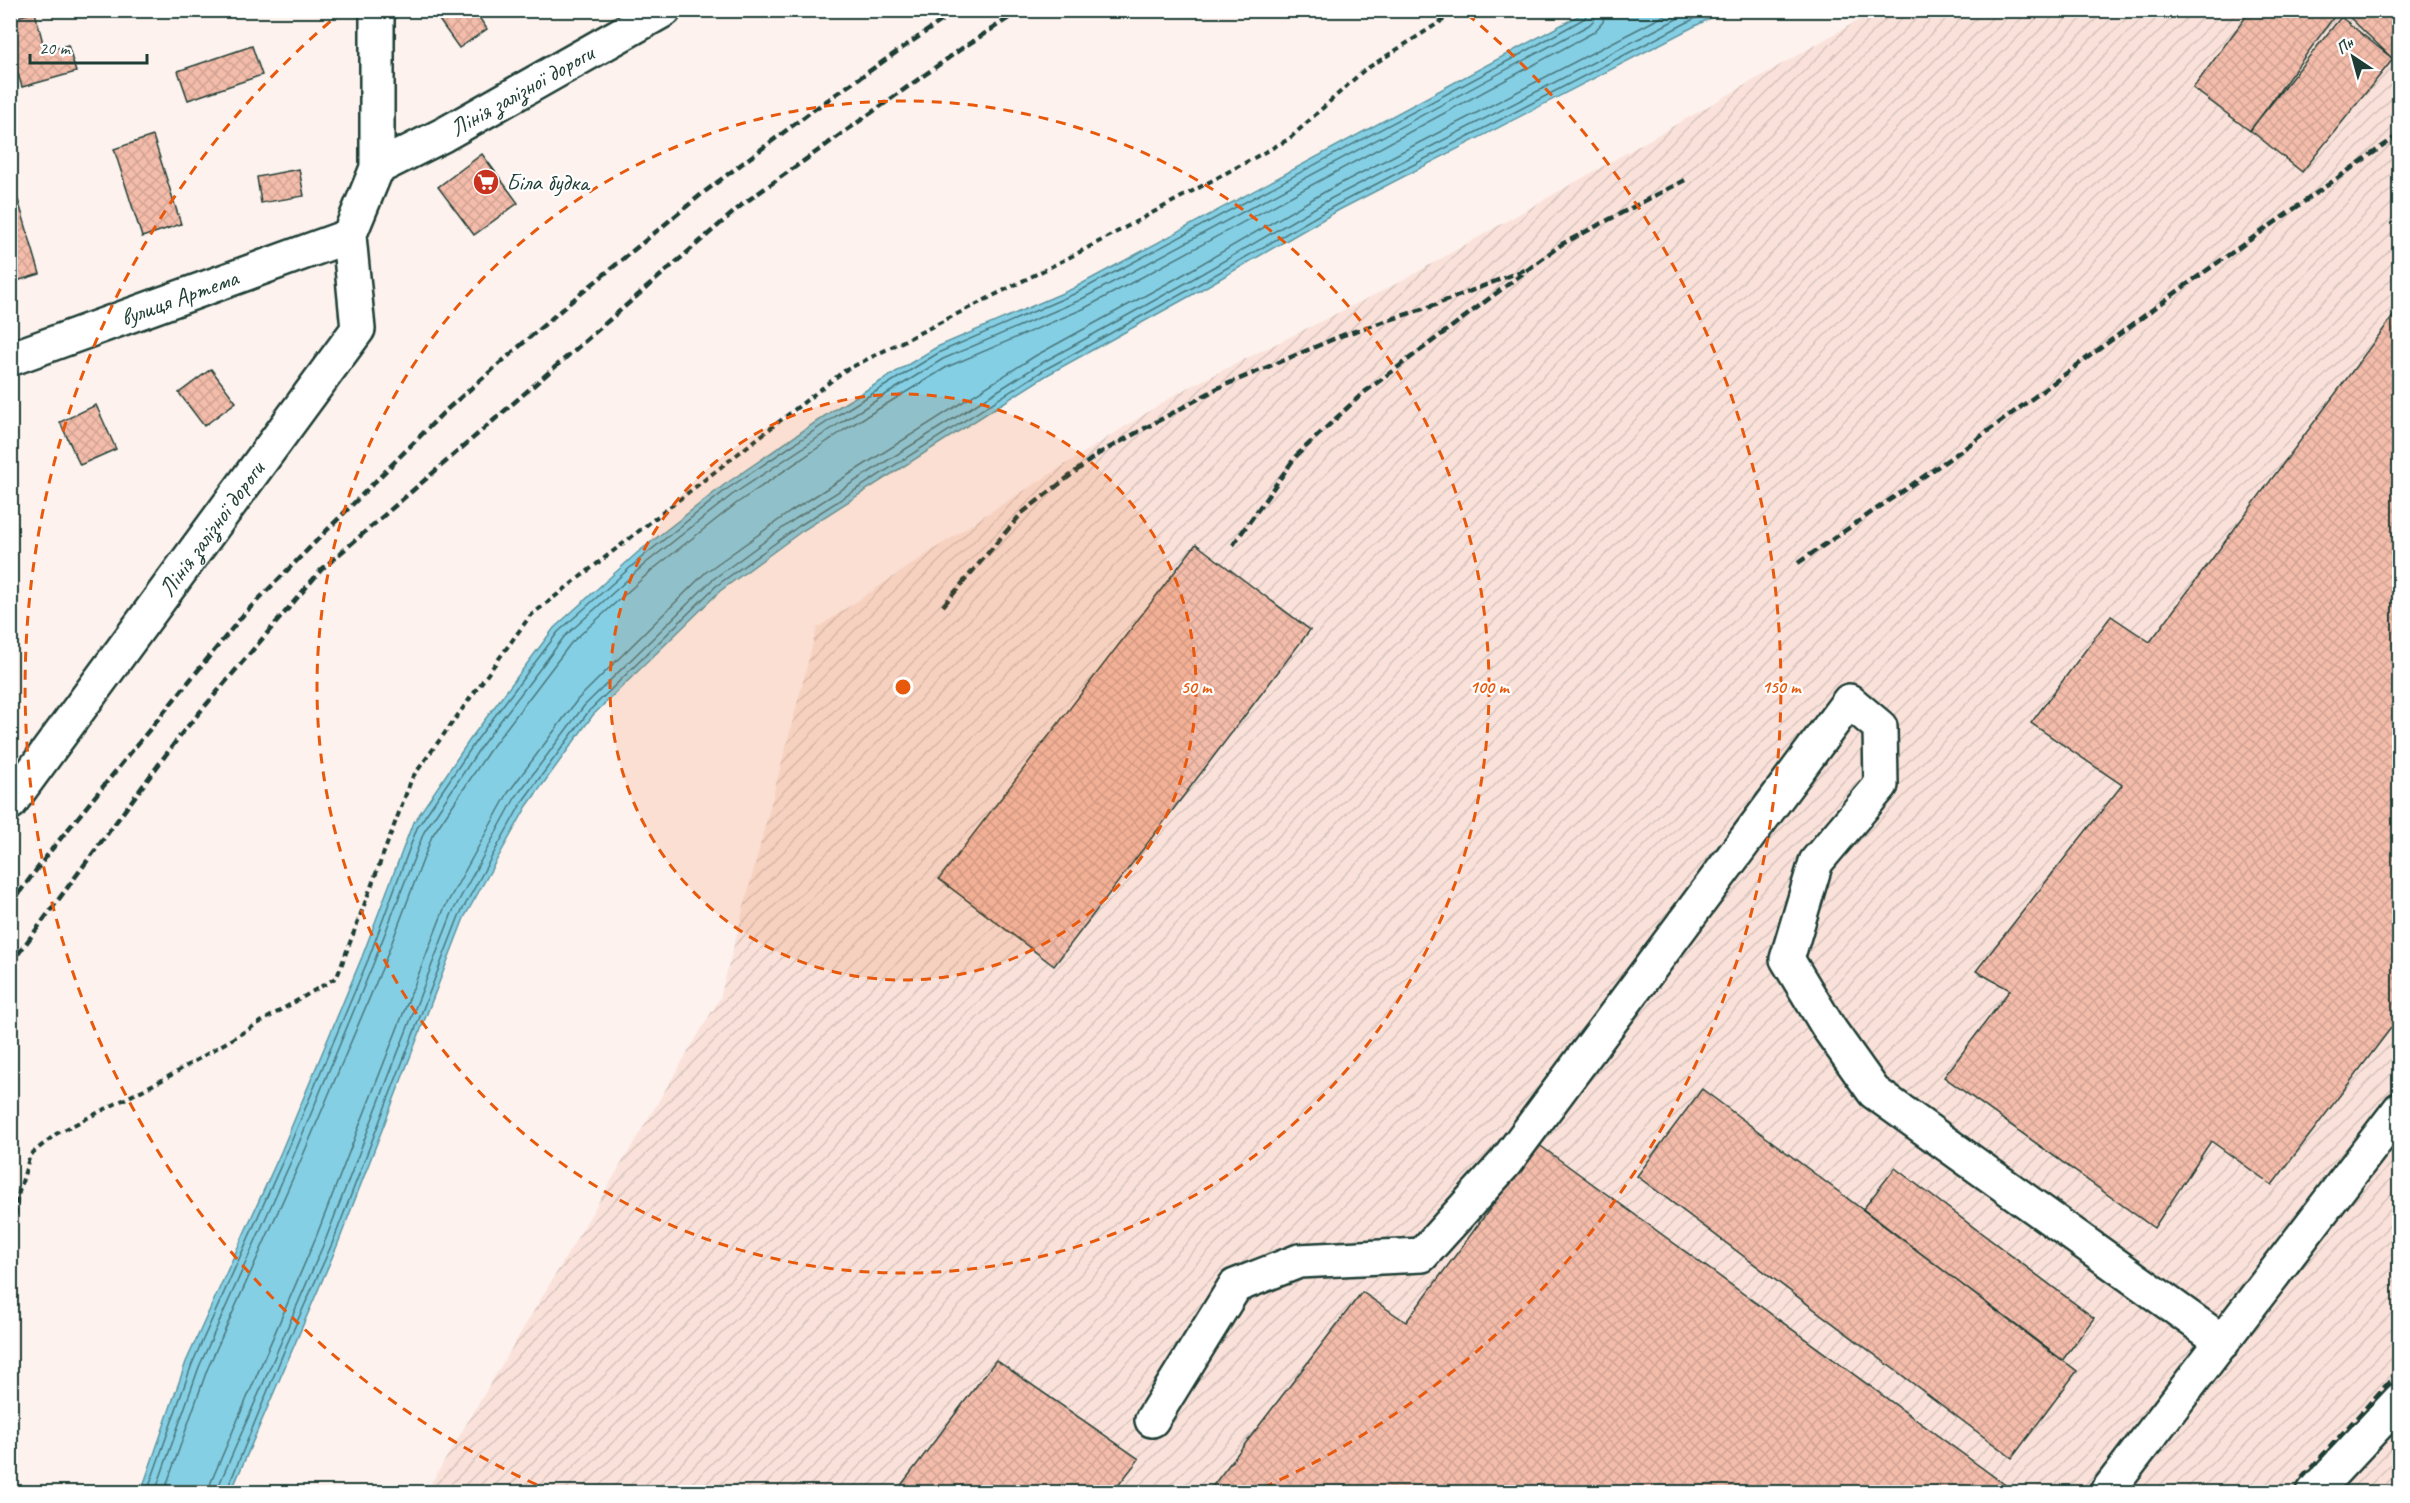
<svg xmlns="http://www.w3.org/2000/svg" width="2410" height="1503" font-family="Caveat,sans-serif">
<defs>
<pattern id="industrial-furrows" width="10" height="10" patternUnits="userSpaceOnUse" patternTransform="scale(1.5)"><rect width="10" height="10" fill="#fae2da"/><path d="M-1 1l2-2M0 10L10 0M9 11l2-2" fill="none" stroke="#d6c3bc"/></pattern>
<pattern id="building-cross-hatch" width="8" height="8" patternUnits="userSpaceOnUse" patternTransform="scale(1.5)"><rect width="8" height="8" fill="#f4bcaa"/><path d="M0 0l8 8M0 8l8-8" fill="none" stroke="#d1a293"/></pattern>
</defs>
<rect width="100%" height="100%" fill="#fdf2ee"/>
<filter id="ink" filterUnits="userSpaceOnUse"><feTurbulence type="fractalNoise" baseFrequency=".0167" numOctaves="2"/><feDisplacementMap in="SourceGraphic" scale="12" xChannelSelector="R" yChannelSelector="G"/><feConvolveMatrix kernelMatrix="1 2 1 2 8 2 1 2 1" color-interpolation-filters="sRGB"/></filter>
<g filter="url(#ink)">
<path fill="url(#industrial-furrows)" d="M1875,11H2399V1492H426L720,998L817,628L984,516L1181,391L1400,282Z"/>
<path fill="#85cfe5" stroke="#5c959e" stroke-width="1.5" d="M1587,11H1724L1339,210L1190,296L1047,375L802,531L720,591L593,715L527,806L464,918L337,1246L231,1492H141L186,1362L281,1152L362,957L412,825L471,738L554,628L637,553L724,485L832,411L937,347L1072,289Z"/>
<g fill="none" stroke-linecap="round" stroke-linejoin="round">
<path stroke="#48777b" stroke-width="1.5" d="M147,1492L192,1364L286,1154L368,960L417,828L476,741L558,632L641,558L727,489L836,416L940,352L1074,294L1521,54L1585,18L1589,10
M155,1492L199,1367L293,1157L374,962L424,832L482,745L564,637L646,563L732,495L840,423L943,359L1078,301L1589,25L1594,20L1596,10
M164,1492L207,1370L301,1160L383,966L432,836L489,751L571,643L652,570L737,503L844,430L947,367L1083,309L1594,32L1603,22L1605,10
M209,1492L211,1482L316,1237L444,909L508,793L578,699L706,572L790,512L1035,356L1179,277L1328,190L1675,10
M218,1492L219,1485L325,1241L452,913L515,798L584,706L712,580L795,519L1040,364L1184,284L1332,198L1694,10
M226,1492L287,1344L332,1244L459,916L522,802L589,711L716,586L799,526L1044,370L1187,291L1336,205L1711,10"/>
</g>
<path fill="url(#building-cross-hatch)" stroke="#1f3d34" stroke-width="1.5" d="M432,10H474L487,29L459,48Z
M2251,10H2339L2250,131L2193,88Z
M2342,10H2400V51L2393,59Z
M35,12L45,51L68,45L76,72L22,87L10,47V19Z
M2341,17L2393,59L2302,172L2250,130Z
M252,46L262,75L188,100L178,71Z
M153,136L181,224L142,237L114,149Z
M482,154L518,203L474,235L438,187Z
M299,169L304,196L261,203L257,177Z
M16,193L40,274L10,283V194Z
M2400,307V1016L2272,1185L2211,1141L2154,1228L1944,1077L2010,990L1976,971L2122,785L2031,723L2111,616L2150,642Z
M211,369L236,402L204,426L179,393Z
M96,405L116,449L80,465L60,422Z
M10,480L16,492L10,494Z
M1196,544L1310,630L1054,966L939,879Z
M1702,1089L2077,1371L2012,1458L1637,1176Z
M1538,1144L2015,1492H1208L1362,1292L1406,1322Z
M1895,1168L2094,1318L2062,1361L1863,1209Z
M996,1360L1139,1459L1113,1492H896Z"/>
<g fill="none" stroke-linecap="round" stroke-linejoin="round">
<defs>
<g id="minor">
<path id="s1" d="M377,168L443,135L664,10"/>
<path id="s2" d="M10,359L349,236"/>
<path id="s3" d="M10,803L358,329L349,236L377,168V10"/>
<path d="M1152,1420L1235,1286L1299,1261L1422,1255L1505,1163L1849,701L1880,727L1881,785L1816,862L1787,959L1830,1030L1874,1092L2223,1342"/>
<path d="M2107,1492L2400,1109"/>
<path d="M2314,1492L2400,1400"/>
</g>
</defs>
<use href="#minor" stroke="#1f3d34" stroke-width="38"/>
<path stroke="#1f3d34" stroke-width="4" stroke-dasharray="6 4.5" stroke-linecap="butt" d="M10,1278L17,1199L30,1155L56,1134L166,1078L337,977L412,778L530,616L844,371L1076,254L1289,139L1363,71L1459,10"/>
<use href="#minor" stroke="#fff" stroke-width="33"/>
<path stroke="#1f3d34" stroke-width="4.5" stroke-dasharray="9 4.5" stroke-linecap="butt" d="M1233,545L1296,456L1362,394L1562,244L1685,180
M1798,563L1965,448L2186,285L2400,134
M943,606L1022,513L1098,454L1218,388L1343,335L1435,305L1529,268
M10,905L52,849L244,614L445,411L567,305L703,193L812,111L957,10
M10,965L182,733L321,570L743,204L961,49L1021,10
M2302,1478L2400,1370"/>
</g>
</g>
<circle cx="903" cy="687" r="293" fill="#e8590c" fill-opacity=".12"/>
<g fill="none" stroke="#e8590c" stroke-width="3" stroke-dasharray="10 8">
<circle cx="903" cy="687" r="293"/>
<circle cx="903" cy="687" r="586"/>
<path d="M553 1492A878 878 0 0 1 339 14M1467 14A878 878 0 0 1 1253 1492"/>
</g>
<defs>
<symbol id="supermarket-disc" viewBox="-11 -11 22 22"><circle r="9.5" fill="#c8321e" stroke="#fff"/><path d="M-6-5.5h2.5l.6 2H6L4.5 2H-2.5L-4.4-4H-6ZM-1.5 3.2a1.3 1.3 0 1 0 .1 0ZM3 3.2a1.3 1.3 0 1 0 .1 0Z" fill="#fff"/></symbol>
</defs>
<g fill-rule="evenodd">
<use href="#supermarket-disc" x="471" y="167" width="30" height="30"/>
</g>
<g text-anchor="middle" stroke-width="4.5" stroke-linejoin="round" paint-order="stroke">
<g font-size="24" fill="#1f3d34" stroke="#fff">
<text dy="8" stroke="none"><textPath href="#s1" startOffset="164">Лінія залізної дороги</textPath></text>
<text dy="8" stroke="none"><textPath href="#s2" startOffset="180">вулиця Артема</textPath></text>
<text dy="8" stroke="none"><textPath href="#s3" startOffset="340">Лінія залізної дороги</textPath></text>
</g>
<g font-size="24" fill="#1f3d34" stroke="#fff" text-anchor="start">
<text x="506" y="190">Біла будка</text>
</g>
</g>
<circle cx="903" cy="687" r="9" fill="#e8590c" stroke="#fff" stroke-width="3"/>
<g font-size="18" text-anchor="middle" font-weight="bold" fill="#e8590c" stroke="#fff" stroke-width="4.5" stroke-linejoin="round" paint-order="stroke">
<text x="1196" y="693">50 m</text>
<text x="1489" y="693">100 m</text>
<text x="1781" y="693">150 m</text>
</g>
<rect width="2410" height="1503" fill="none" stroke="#fff" stroke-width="36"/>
<rect x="18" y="18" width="2374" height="1467" fill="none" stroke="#1f3d34" stroke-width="2" filter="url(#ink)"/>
<g transform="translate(2353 57) rotate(324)" stroke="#ffffff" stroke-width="4.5" paint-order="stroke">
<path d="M0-4.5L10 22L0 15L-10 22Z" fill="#1f3d34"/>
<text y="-9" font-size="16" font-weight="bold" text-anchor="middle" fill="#1f3d34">Пн</text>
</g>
<path d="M30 54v9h117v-9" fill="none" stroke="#1f3d34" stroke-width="3"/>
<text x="39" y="54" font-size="18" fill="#1f3d34" stroke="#ffffff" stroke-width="4.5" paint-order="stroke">20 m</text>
</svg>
